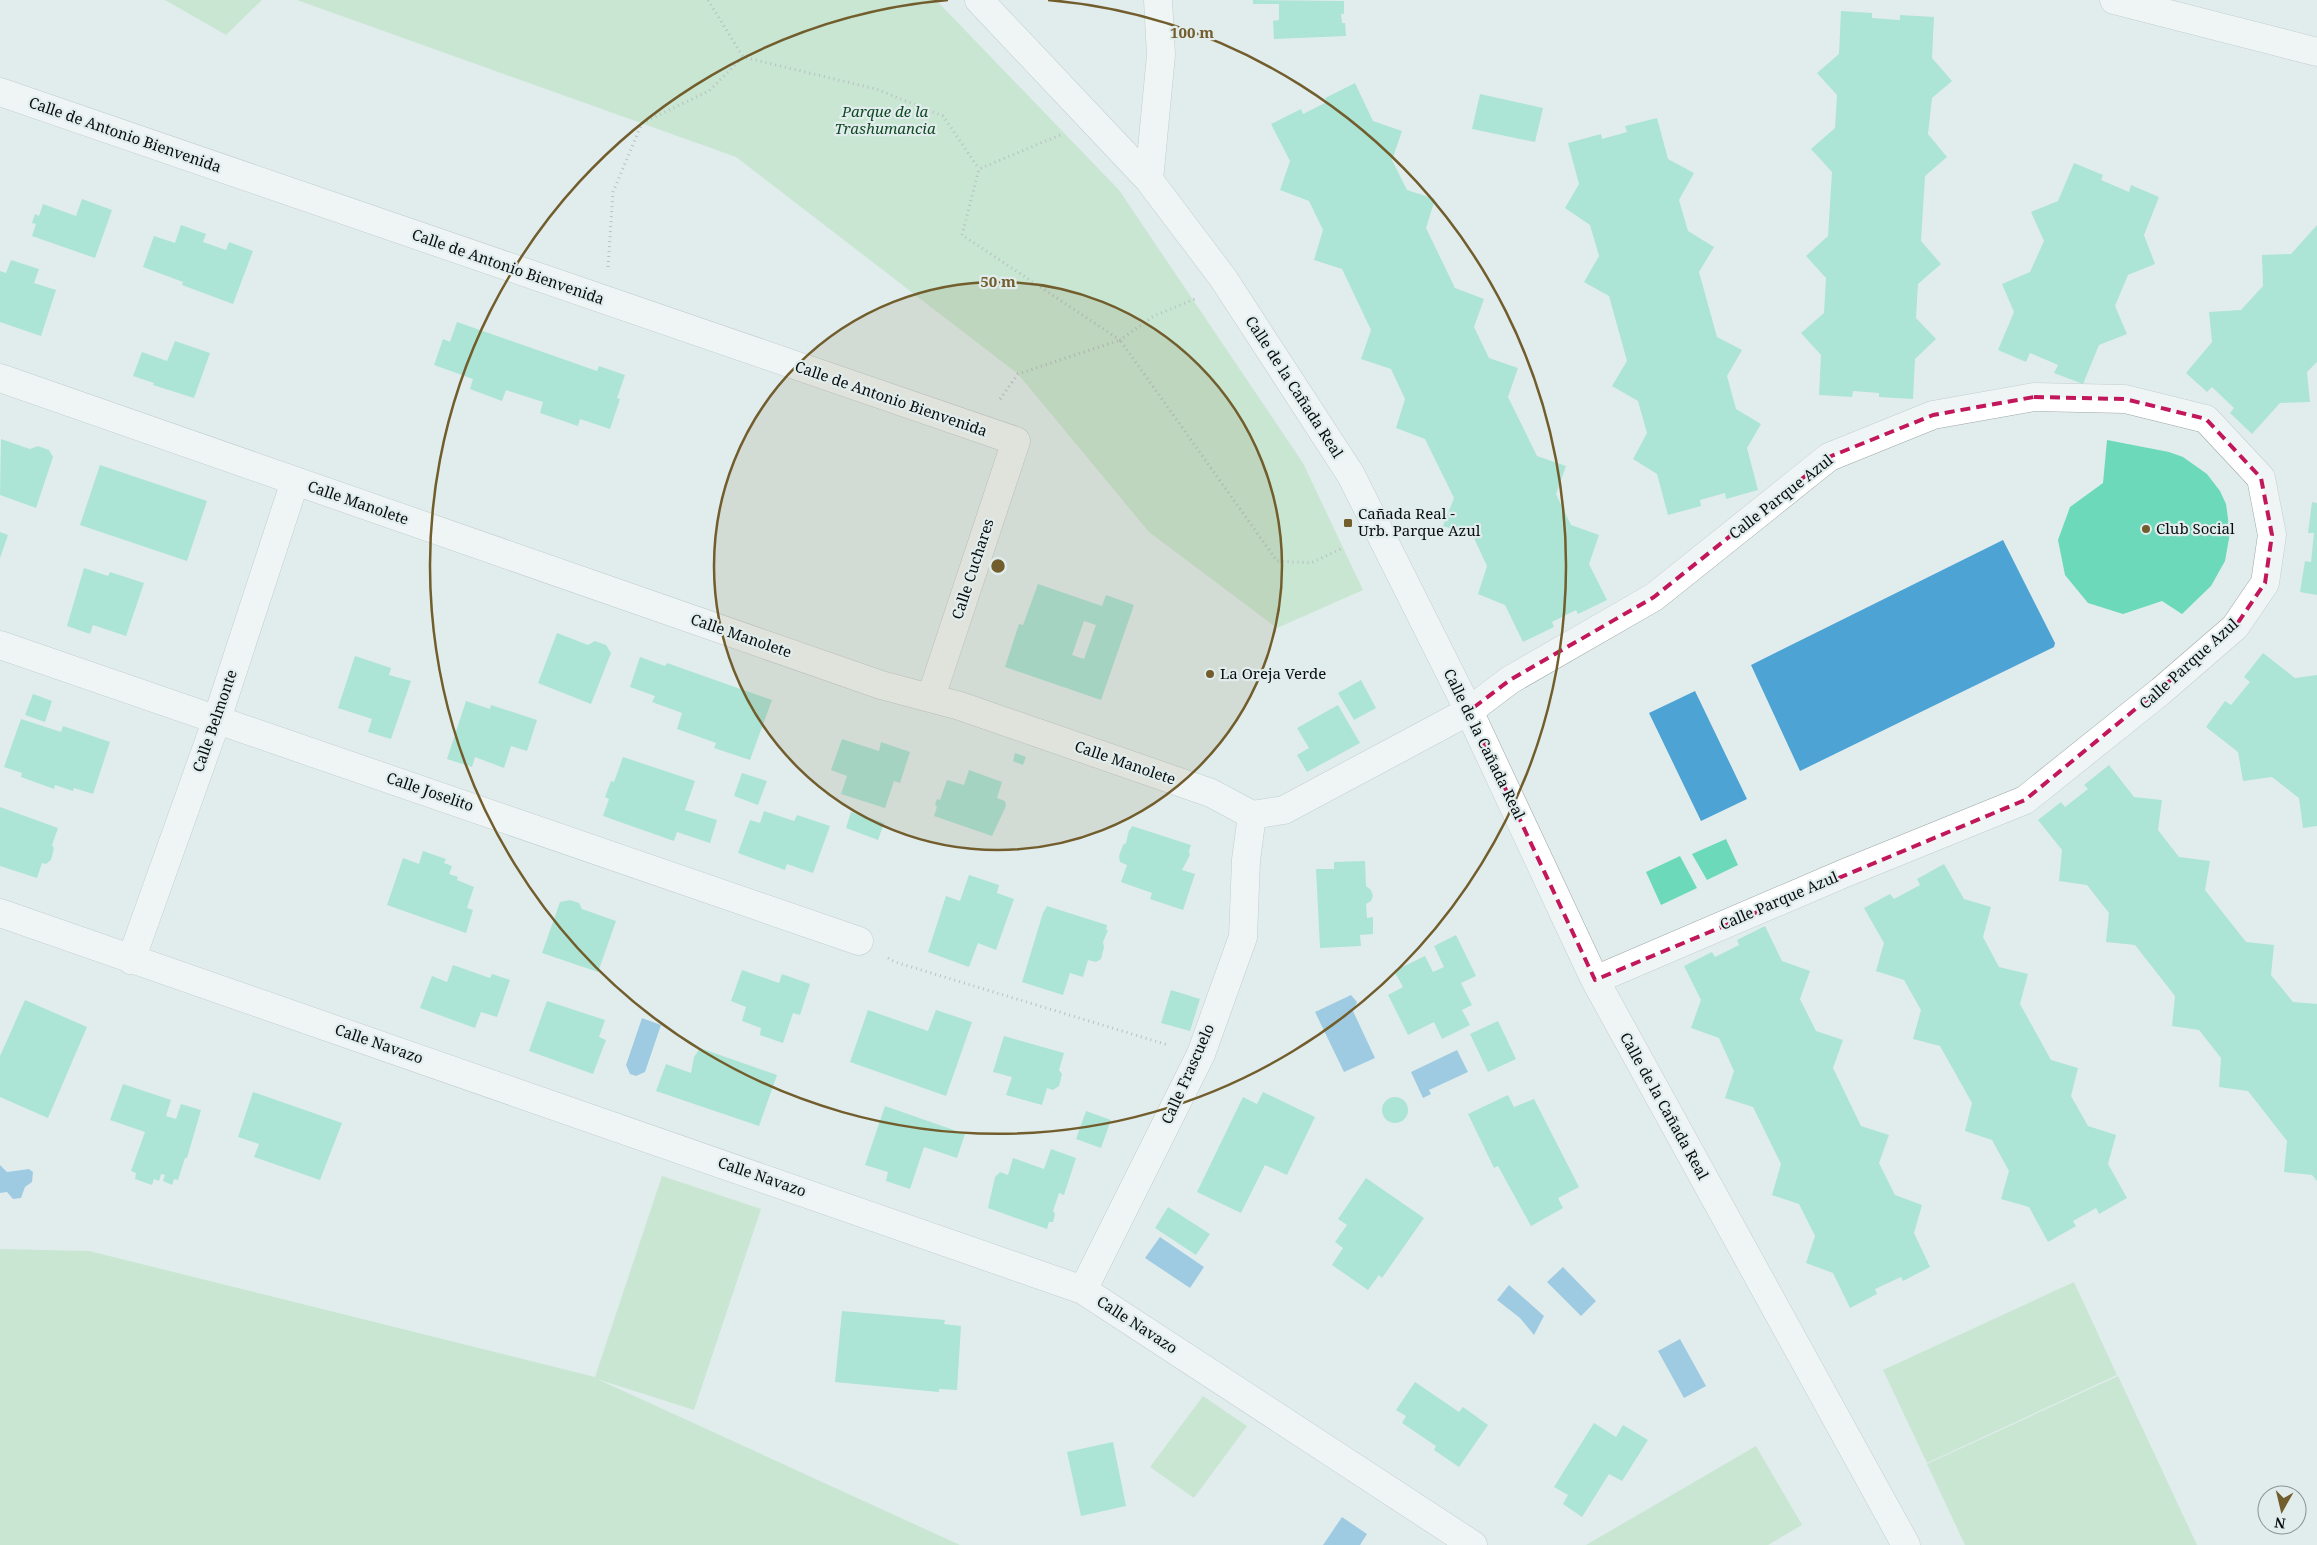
<svg xmlns="http://www.w3.org/2000/svg" width="2317" height="1545" font-family="'Noto Serif',serif">
<rect width="100%" height="100%" fill="#e1eded"/>
<path fill="#aaddb4" d="M165,0H262L226,35Z
M297,0H936L1119,190L1303,463L1363,590L1277,628L1149,532L1018,374L736,157Z
M662,1176L761,1209L694,1410L597,1379L960,1545H0V1249L89,1251L595,1377Z
M2074,1282L2117,1375L1927,1463L1883,1370Z
M2118,1376L2197,1545H1965L1927,1464Z
M1203,1396L1247,1426L1194,1498L1150,1467Z
M1756,1446L1802,1525L1768,1545H1586Z"/>
<path fill="#4ea3d5" d="M2003,540L2055,643L2054,647L1800,771L1751,665Z
M1695,691L1747,799L1701,821L1649,713Z
M1351,995L1357,1002L1353,1011L1375,1058L1344,1072L1315,1012Z
M642,1018L661,1025L645,1072L636,1076L630,1074L626,1065Z
M1457,1050L1468,1072L1429,1090L1431,1094L1423,1098L1411,1072Z
M0,1165L7,1172L29,1169L33,1172L32,1182L25,1187L21,1198L13,1199L7,1192L0,1193Z
M1160,1237L1204,1267L1190,1288L1145,1258Z
M1563,1267L1596,1301L1581,1316L1547,1282Z
M1509,1285L1544,1316L1534,1335L1520,1318L1497,1300Z
M1680,1339L1706,1386L1684,1398L1658,1351Z
M1342,1517L1367,1534L1360,1545H1323Z"/>
<path fill="#6cd9ba" fill-rule="evenodd" d="M1253,0L1344,1V14H1341L1342,23H1345L1346,36L1274,39L1273,21L1279,20V4H1253Z
M1841,11L1872,13V18L1900,20V15L1934,17L1932,58L1952,81L1932,98L1928,134L1947,157L1925,176L1921,241L1941,264L1918,284L1916,318L1936,339L1915,359L1913,399L1879,397V393L1853,391L1852,397L1819,395L1821,355L1801,333L1824,313L1826,278L1806,256L1828,236L1832,172L1811,149L1835,128L1837,95L1817,73L1839,54Z
M1355,83L1373,121L1402,131L1392,160L1407,190L1435,199L1426,228L1455,288L1484,299L1474,327L1489,358L1518,368L1508,397L1537,456L1566,466L1556,494L1571,525L1599,535L1589,564L1607,600L1578,614L1576,610L1552,622L1554,627L1523,642L1505,605L1478,594L1487,566L1473,536L1443,526L1454,498L1425,439L1396,428L1405,399L1391,369L1361,359L1371,330L1342,269L1314,260L1323,230L1309,201L1280,190L1290,161L1271,124L1301,109L1303,114L1327,102L1325,98Z
M1480,94L1543,108L1535,142L1472,129Z
M1657,118L1668,159L1694,173L1679,200L1688,231L1714,247L1699,272L1717,337L1742,350L1727,376L1736,409L1761,424L1747,448L1758,490L1726,499L1725,493L1700,500L1701,506L1668,515L1657,474L1633,459L1647,433L1638,401L1612,386L1627,361L1609,296L1584,282L1599,256L1590,225L1565,208L1579,184L1568,143L1601,134L1602,139L1627,132L1625,126Z
M2074,163L2103,175L2101,180L2129,192L2131,185L2159,197L2144,235L2155,264L2128,275L2115,306L2127,334L2099,345L2083,384L2054,373L2058,365L2030,353L2026,362L1998,350L2014,312L2002,284L2030,272L2044,241L2031,212L2058,201Z
M82,199L112,210L95,258L32,236L36,224L32,223L35,214L39,216L43,204L76,216Z
M181,225L206,234L203,242L226,250L229,242L253,251L233,304L182,285L183,282L143,267L154,236L175,243Z
M2317,225V362L2307,372L2310,402L2280,403L2252,434L2230,413L2234,408L2212,387L2207,392L2186,373L2212,342L2209,312L2241,310L2263,286L2262,255L2291,254Z
M11,260L39,269L34,283L56,290L41,336L0,322V271L6,273Z
M457,322L597,371L599,366L625,375L617,398L620,399L610,429L580,419L578,426L540,413L543,402L506,390L502,401L470,389L473,379L434,365L443,339L450,342Z
M175,341L210,353L194,398L153,385L154,383L133,376L142,352L167,361Z
M1,439L30,449L38,446L49,450L53,457L36,508L0,495Z
M2107,440L2169,452L2183,457L2207,474L2220,491L2226,504L2230,533L2225,561L2211,586L2182,614L2162,601L2123,614L2088,603L2065,575L2058,540L2070,507L2103,483Z
M100,465L207,501L187,561L80,525Z
M2312,502L2317,503V595L2300,592L2305,561L2311,562L2314,533H2308Z
M0,532L8,535L0,558Z
M84,568L108,576L110,572L144,583L126,636L93,625L90,634L67,626Z
M1038,584L1102,606L1106,595L1134,605L1101,700L1005,667L1019,624L1023,625ZM1084,621L1096,625L1084,659L1072,655Z
M557,633L588,645L595,641L606,645L611,653L591,704L538,683Z
M2263,653L2295,678L2317,675V826L2303,828L2299,798L2272,777L2243,781L2238,752L2206,727L2225,701L2231,705L2250,682L2244,677Z
M355,656L391,668L389,675L411,681L391,739L368,732L372,719L338,708Z
M640,657L665,666L667,663L772,700L750,760L714,748L716,743L677,729L682,713L652,702L655,696L630,687Z
M1361,680L1376,708L1354,720L1338,693Z
M33,694L52,701L45,722L25,715Z
M466,701L490,709L491,705L537,720L527,751L511,746L504,768L475,757L472,767L447,759Z
M1338,705L1360,743L1307,772L1297,755L1309,748L1297,728Z
M21,719L61,732L63,726L110,742L93,794L74,788L73,791L55,785L54,789L21,777L22,773L4,767Z
M842,739L879,751L881,742L910,752L900,783L894,781L885,808L841,794L847,776L831,770Z
M1015,753L1026,757L1023,765L1013,761Z
M623,757L695,781L685,810L717,820L710,843L677,832L674,841L603,816L609,799L605,797L611,781L614,782Z
M2109,765L2134,797L2162,800L2158,830L2179,857L2210,861L2205,890L2246,942L2274,945L2271,975L2293,1002L2317,1004V1181L2312,1175L2284,1172L2287,1141L2248,1091L2219,1087L2221,1058L2199,1030L2172,1026L2175,996L2135,945L2106,942L2109,913L2087,885L2059,881L2062,850L2038,820L2061,802L2065,807L2088,789L2084,785Z
M969,770L1002,782L997,798L1005,801L1006,806L992,836L934,816L937,807L935,805L937,799L940,800L947,780L964,785Z
M742,773L767,781L758,805L734,796Z
M0,807L58,828L52,845L54,848L51,860L46,864L42,863L37,878L0,866Z
M764,811L794,821L797,815L830,826L813,873L787,864L785,870L738,853L750,820L760,823Z
M851,812L884,823L878,840L846,828Z
M1132,826L1191,845L1189,851L1190,855L1182,870L1195,874L1183,910L1150,899L1152,893L1121,882L1127,865L1120,862L1119,856L1123,845L1126,843L1129,830H1130Z
M1726,839L1738,865L1707,880L1692,854Z
M423,851L446,859L444,863L452,866L449,874L458,877L457,880L474,887L467,908L473,910L466,933L387,905L403,858L419,864Z
M1680,856L1697,888L1661,905L1646,872Z
M1365,861L1366,886L1371,890L1373,896L1371,901L1366,904L1367,918L1373,917V934L1360,935L1361,946L1320,948L1316,869H1334V862Z
M1944,864L1964,899L1991,907L1983,937L1999,967L2028,974L2020,1004L2051,1060L2078,1068L2071,1096L2088,1126L2116,1135L2108,1164L2127,1198L2099,1214L2096,1208L2073,1221L2076,1226L2048,1242L2029,1207L2001,1199L2009,1171L1992,1140L1965,1131L1972,1103L1940,1046L1913,1039L1921,1010L1904,980L1876,971L1884,943L1864,908L1890,894L1894,899L1920,885L1917,879Z
M969,875L999,885L997,893L1014,899L996,950L978,943L969,967L928,952L946,896L960,901Z
M570,900L579,903L582,909L616,921L598,972L542,953L560,902Z
M1047,906L1107,925L1106,930H1108L1103,942L1104,947L1101,959L1096,962L1088,960L1083,977L1070,973L1063,995L1022,982L1043,913Z
M1765,926L1782,961L1810,971L1800,999L1816,1031L1843,1040L1833,1068L1861,1126L1889,1135L1879,1163L1895,1195L1922,1205L1914,1233L1930,1267L1903,1281L1901,1277L1875,1289L1877,1294L1850,1308L1833,1273L1806,1263L1815,1236L1799,1204L1772,1195L1781,1164L1753,1107L1725,1098L1734,1071L1719,1038L1691,1028L1701,1000L1684,966L1712,952L1715,957L1739,945L1737,940Z
M1456,935L1476,976L1461,983L1472,1005L1462,1010L1470,1025L1442,1039L1434,1022L1408,1035L1388,995L1403,987L1394,971L1425,956L1433,972L1444,967L1434,946Z
M453,965L490,978L492,974L510,980L497,1017L481,1012L475,1028L420,1008L432,976L447,982Z
M742,970L779,983L782,974L810,984L800,1015L793,1013L783,1043L760,1035L761,1028L742,1021L746,1007L731,1001Z
M1171,990L1200,999L1190,1031L1161,1023Z
M25,1000L87,1027L48,1118L0,1097V1056Z
M547,1001L605,1020L599,1037L606,1040L593,1074L529,1051Z
M868,1010L928,1031L936,1010L972,1022L946,1096L850,1062Z
M1498,1021L1516,1059L1488,1072L1470,1034Z
M1004,1036L1064,1053L1059,1070L1062,1074L1059,1086L1053,1090L1047,1088L1042,1105L1006,1095L1012,1077L993,1072Z
M700,1048L777,1075L759,1126L656,1091L666,1064L691,1073L694,1057Z
M123,1084L171,1100L166,1116L176,1119L181,1104L201,1110L187,1158H185L178,1180L174,1179L172,1185L163,1181L165,1175L161,1174L159,1181L154,1179L152,1185L135,1179L136,1173L131,1171L145,1132L110,1120Z
M253,1092L342,1123L320,1180L254,1157L259,1144L238,1137Z
M1263,1092L1315,1117L1287,1175L1265,1165L1241,1213L1197,1192L1243,1097L1257,1104Z
M1508,1095L1514,1107L1534,1099L1579,1187L1558,1198L1563,1208L1531,1226L1498,1166L1494,1168L1468,1114Z
M1382 1110a13 13 0 1 1 26 0a13 13 0 1 1-26 0Z
M885,1106L965,1134L957,1158L924,1147L910,1189L886,1181L888,1172L865,1165Z
M1086,1111L1111,1120L1101,1148L1076,1139Z
M1051,1149L1076,1158L1064,1195L1059,1193L1053,1211L1055,1214L1053,1222H1049L1047,1229L988,1208L995,1177L1000,1172L1008,1175L1013,1158L1044,1169Z
M1366,1178L1424,1218L1382,1278L1379,1275L1368,1290L1332,1265L1343,1248L1335,1242L1347,1225L1338,1219Z
M1168,1207L1210,1234L1196,1255L1155,1228Z
M842,1311L945,1320L944,1324L961,1326L957,1390L939,1389V1392L835,1382Z
M1415,1382L1459,1412L1463,1407L1488,1425L1459,1467L1434,1450L1436,1446L1402,1423L1406,1416L1396,1410Z
M1594,1423L1616,1437L1623,1425L1648,1440L1622,1481L1609,1474L1582,1517L1563,1504L1568,1495L1554,1487Z
M1113,1442L1126,1506L1081,1516L1067,1452Z"/>
<g fill="none" stroke-linecap="round" stroke-linejoin="round">
<defs>
<path id="minor" d="M979,0L1149,180L1223,278L1351,475L1469,711L1595,980L1906,1545
M2114,0L2317,52
M0,92L1016,441L931,697
M1149,180L1161,55L1158,0
M0,378L881,685L960,706L1211,793L1252,815L1284,810L1469,711L1510,680L1654,597L1829,457L1933,415L2034,397L2125,399L2206,419L2261,478L2272,535L2265,583L2235,627L2161,691L2025,800L1845,873L1595,980
M0,645L859,941
M0,913L1083,1290L1473,1545
M131,960L217,719L295,481
M1083,1290L1201,1054L1243,937L1246,860L1252,815"/>
</defs>
<use href="#minor" stroke="#9ca7a6" stroke-width="29"/>
<path stroke="#838b8b" stroke-width="3" stroke-dasharray="1 4" stroke-linecap="butt" d="M708,0L743,57L876,89L943,116L979,169
M1060,135L979,169L962,235L1120,340L1154,316L1197,298
M608,267L613,192L642,123L709,91L743,57
M1000,399L1018,374L1120,340L1277,561L1311,563L1343,548
M888,958L895,962L1168,1045"/>
<use href="#minor" stroke="#fff" stroke-width="28"/>
</g>
<path d="M0 0H2317V1545H0ZM2034,397L2125,399L2206,419L2261,478L2272,535L2265,583L2235,627L2025,800L1595,980L1469,711L1510,680L1654,597L1829,457L1933,415Z" fill="#e1eded" fill-opacity=".55" fill-rule="evenodd"/>
<path fill="none" stroke="#c2185b" stroke-width="4" stroke-dasharray="10 6" stroke-linejoin="round" d="M2034,397L2125,399L2206,419L2261,478L2272,535L2265,583L2235,627L2025,800L1595,980L1469,711L1510,680L1654,597L1829,457L1933,415Z"/>
<circle cx="998" cy="566" r="284" fill="#725d2c" fill-opacity=".12"/>
<g fill="none" stroke="#725d2c" stroke-width="2.5">
<circle cx="998" cy="566" r="284"/>
<path d="M1048 0A568 568 0 1 1 948 0"/>
</g>
<g fill="#725d2c" stroke="#e1eded" stroke-width="2">
<rect x="1343" y="518" width="10" height="10" rx="2.5"/>
<circle cx="2146" cy="529" r="5"/>
<circle cx="1210" cy="674" r="5"/>
</g>
<g text-anchor="middle" stroke-width="4.5" stroke-linejoin="round" paint-order="stroke">
<g font-size="15" font-style="italic" fill="#114924" stroke="#e1eded">
<text x="885" y="117">Parque de la<tspan x="885" dy="17">Trashumancia</tspan></text>
</g>
<g font-size="15" fill="#090d0d" stroke="#e1eded">
<text transform="translate(125 135) rotate(19)" y="5">Calle de Antonio Bienvenida</text>
<text transform="translate(508 267) rotate(19)" y="5">Calle de Antonio Bienvenida</text>
<text transform="translate(1294 387) rotate(57)" y="5">Calle de la Cañada Real</text>
<text transform="translate(891 399) rotate(19)" y="5">Calle de Antonio Bienvenida</text>
<text transform="translate(1781 497) rotate(-38)" y="5">Calle Parque Azul</text>
<text transform="translate(358 503) rotate(19)" y="5">Calle Manolete</text>
<text transform="translate(973 569) rotate(-72)" y="5">Calle Cuchares</text>
<text transform="translate(741 636) rotate(19)" y="5">Calle Manolete</text>
<text transform="translate(2189 664) rotate(-42)" y="5">Calle Parque Azul</text>
<text transform="translate(215 721) rotate(-71)" y="5">Calle Belmonte</text>
<text transform="translate(1484 744) rotate(64)" y="5">Calle de la Cañada Real</text>
<text transform="translate(1125 763) rotate(19)" y="5">Calle Manolete</text>
<text transform="translate(430 792) rotate(19)" y="5">Calle Joselito</text>
<text transform="translate(1779 901) rotate(-23)" y="5">Calle Parque Azul</text>
<text transform="translate(379 1044) rotate(19)" y="5">Calle Navazo</text>
<text transform="translate(1188 1074) rotate(-66)" y="5">Calle Frascuelo</text>
<text transform="translate(1664 1106) rotate(61)" y="5">Calle de la Cañada Real</text>
<text transform="translate(762 1177) rotate(19)" y="5">Calle Navazo</text>
<text transform="translate(1137 1325) rotate(33)" y="5">Calle Navazo</text>
</g>
<g font-size="15" fill="#090d0d" stroke="#e1eded" text-anchor="start">
<text x="1358" y="519">Cañada Real -<tspan x="1358" dy="17">Urb. Parque Azul</tspan></text>
<text x="2156" y="534">Club Social</text>
<text x="1220" y="679">La Oreja Verde</text>
</g>
</g>
<circle cx="998" cy="566" r="8" fill="#725d2c" stroke="#e1eded" stroke-width="2.5"/>
<g font-size="15" text-anchor="middle" font-weight="bold" fill="#725d2c" stroke="#e1eded" stroke-width="4.5" stroke-linejoin="round" paint-order="stroke">
<text x="1192" y="38">100 m</text>
<text x="998" y="287">50 m</text>
</g>
<g transform="translate(2282 1510) rotate(188)"><circle r="24" fill="#e1eded" stroke="#8b9393"/>
<path d="M0-4L9 19L0 12L-9 19Z" fill="#725d2c"/>
<text y="-8" font-size="14" font-weight="bold" text-anchor="middle" fill="#090d0d">N</text>
</g>
</svg>
